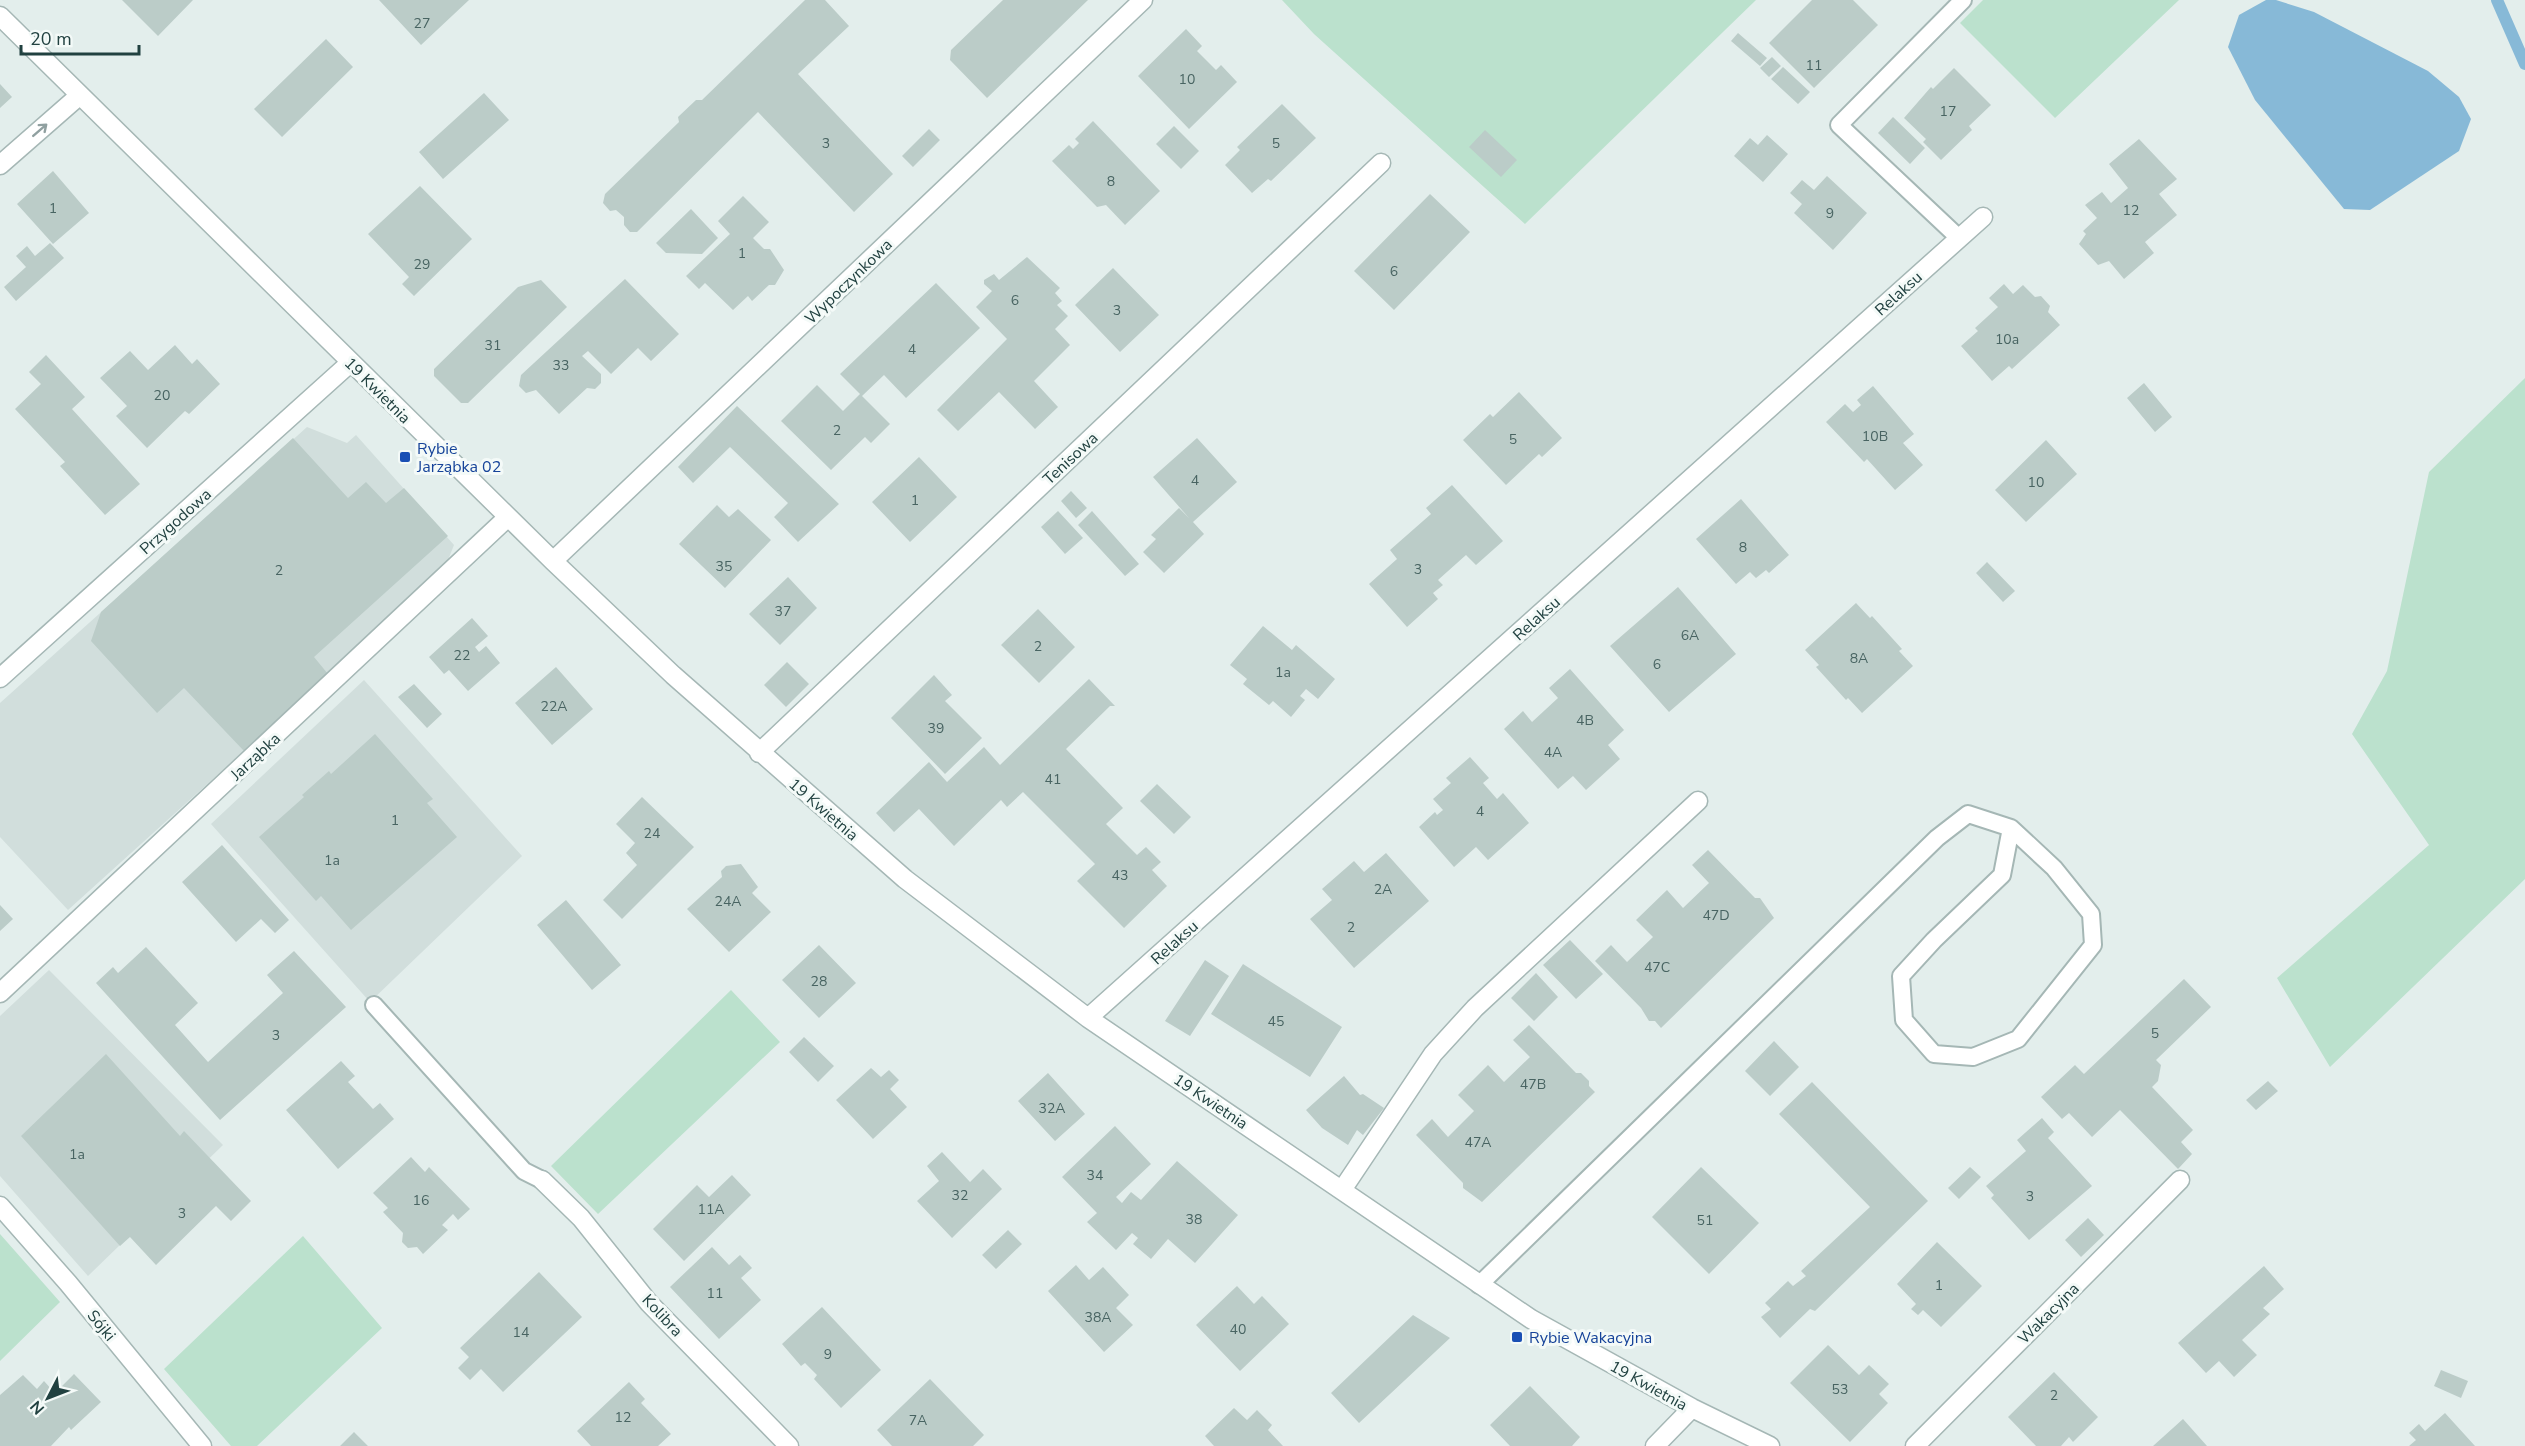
<svg xmlns="http://www.w3.org/2000/svg" width="2525" height="1446" font-family="'Nunito Sans',sans-serif">
<rect width="100%" height="100%" fill="#e3eeec"/>
<path fill="#d1dedc" d="M307,427L347,443L356,435L454,545L444,570L68,910L0,837V703Z
M364,680L522,856L370,1002L211,824Z
M49,970L223,1145L88,1276L0,1176V1016Z"/>
<path fill="#bbe1cd" d="M1282,0H1756L1525,224L1314,34Z
M1983,0H2179L2055,118L1960,23Z
M2525,378V879L2330,1067L2277,978L2429,845L2352,734L2387,671L2429,472Z
M731,990L780,1042L598,1214L551,1166Z
M0,1234L60,1302L0,1361Z
M303,1236L382,1328L257,1446H231L164,1369Z"/>
<path fill="#87b9d7" d="M2266,0H2276L2314,12L2428,71L2459,97L2471,119L2459,151L2370,210L2344,209L2255,100L2228,47L2239,15Z"/>
<g fill="none" stroke-linecap="round" stroke-linejoin="round">
<path stroke="#87b9d7" stroke-width="12" d="M2497,0L2525,64"/>
</g>
<path fill="#bbccc8" d="M122,0H193L158,36Z
M379,0H469L421,45Z
M805,0H825L849,26L798,74L893,174L854,212L758,112L637,232H630L624,225V217L616,210L610,211L603,203L605,194L679,122L678,117L696,100H702Z
M1003,0H1088L987,98L950,60L951,50Z
M1812,0H1853L1878,25L1814,88L1769,43Z
M1186,29L1202,46L1197,51L1216,70L1221,65L1237,82L1189,129L1138,76Z
M1738,33L1767,58L1760,66L1731,41Z
M326,39L353,67L282,137L254,109Z
M1772,57L1781,66L1769,77L1760,68Z
M1783,67L1810,92L1798,104L1771,79Z
M1954,68L1991,105L1969,126L1972,130L1941,160L1923,142L1926,139L1904,118L1931,87L1933,89Z
M0,84L12,97L0,108Z
M484,93L509,120L443,179L419,152Z
M1282,104L1316,138L1271,181L1268,179L1252,193L1225,165L1240,150L1237,147Z
M1893,117L1925,148L1910,164L1878,133Z
M1093,121L1160,191L1125,225L1106,205L1097,207L1052,161L1069,145L1073,149L1079,143L1075,139Z
M1174,126L1199,151L1181,169L1156,144Z
M929,129L940,140L913,167L902,156Z
M1485,130L1517,160L1501,177L1469,147Z
M1767,135L1788,154L1763,182L1734,156L1750,138L1758,145Z
M2139,139L2177,179L2159,194L2177,215L2145,242L2154,253L2124,279L2109,261L2098,265L2079,244L2086,234L2083,231L2097,218L2085,205L2102,192L2111,203L2128,188L2109,164Z
M53,171L89,213L53,244L17,204Z
M1827,176L1867,213L1833,250L1794,213L1802,204L1790,193L1802,180L1814,190Z
M420,186L472,239L414,296L402,284L409,277L368,234Z
M1430,194L1470,232L1394,310L1354,271Z
M743,196L769,222L753,238L764,249H770L784,270L775,285H769L752,301L748,296L733,310L705,283L699,289L686,276L730,234L718,221Z
M691,209L718,238L702,254L666,253L656,243Z
M50,243L64,258L16,301L4,287L26,267L16,256L27,246L35,256Z
M1027,257L1060,288L1055,293L1062,301L1057,305L1068,316L1055,329L1070,345L1034,381L1058,407L1035,429L999,392L958,431L937,410L1007,339L976,307L992,291L984,284V280L994,274L999,280Z
M1113,268L1159,315L1120,352L1075,305Z
M625,279L679,334L651,361L638,348L611,374L588,351L582,356L601,374V383L595,389L587,388L559,414L536,390L526,393L519,386L521,375Z
M541,280L567,307L468,403H461L434,376V369L518,287Z
M936,283L980,328L906,398L884,375L862,396L890,424L871,443L865,437L831,470L781,421L817,385L843,411L860,394L840,374Z
M2004,284L2013,294L2023,285L2035,297L2041,296L2050,306L2048,312L2060,325L2012,369L2009,366L1992,381L1961,346L1978,331L1975,328L1998,307L1989,298Z
M175,345L192,364L197,359L220,384L189,414L185,411L147,448L116,416L127,406L100,378L130,351L148,370Z
M46,355L85,397L72,409L140,484L105,515L60,466L65,462L15,409L41,384L29,372Z
M2144,383L2172,417L2155,432L2127,398Z
M1873,386L1914,434L1903,443L1923,465L1895,490L1867,459L1864,462L1826,422L1845,404L1853,412L1861,405L1857,400Z
M1519,392L1562,438L1542,457L1539,454L1506,485L1463,440L1490,414L1493,417Z
M737,406L839,504L798,542L774,517L788,503L730,447L693,483L678,467Z
M293,438L348,498L366,482L386,503L404,488L448,536L314,657L328,674L244,751L184,688L157,713L91,641L101,612Z
M1197,438L1237,482L1193,522L1204,534L1164,573L1143,552L1156,539L1151,535L1179,508L1189,518L1153,477Z
M2046,440L2077,474L2026,522L1995,490Z
M919,457L957,497L910,542L872,502Z
M1452,485L1503,541L1476,565L1466,555L1438,580L1443,585L1433,593L1438,599L1407,627L1369,584L1397,559L1390,550L1431,514L1426,508Z
M1071,491L1087,508L1076,518L1061,501Z
M1741,499L1789,555L1769,573L1766,570L1756,578L1750,572L1736,584L1696,539Z
M717,505L729,517L738,509L771,540L725,588L679,544Z
M1058,511L1083,538L1065,554L1041,527Z
M1092,511L1139,564L1125,576L1078,525Z
M1987,562L2015,591L2003,602L1976,573Z
M788,577L817,608L780,645L749,614Z
M1678,587L1736,654L1669,712L1610,646Z
M1856,603L1870,618L1872,616L1902,649L1899,651L1913,666L1862,713L1848,698L1846,700L1816,667L1819,665L1805,650Z
M1038,609L1075,647L1039,683L1001,645Z
M472,618L488,636L475,647L479,652L486,646L500,663L468,691L449,670L444,674L429,657Z
M1263,626L1292,650L1296,645L1335,679L1318,699L1306,689L1300,696L1305,700L1291,717L1273,701L1269,705L1243,684L1247,679L1230,665Z
M787,662L809,684L786,707L764,685Z
M556,667L593,709L552,745L515,703Z
M1570,669L1624,730L1608,745L1620,759L1586,790L1573,776L1558,789L1504,729L1523,711L1532,722L1558,698L1549,688Z
M934,675L952,695L945,701L982,738L945,774L891,718Z
M1089,679L1115,706H1110L1066,749L1123,808L1106,824L1137,855L1146,847L1161,862L1152,870L1167,886L1124,928L1077,881L1095,864L1023,792L1007,807L1001,800L954,846L919,809L894,832L876,813L929,762L947,782L984,747L1000,765Z
M414,684L442,714L427,728L398,697Z
M375,734L433,799L427,803L457,837L351,930L321,896L316,901L259,837L304,797L302,795L329,771L331,774Z
M1470,757L1489,778L1483,783L1497,799L1503,793L1529,823L1488,860L1476,847L1454,867L1419,827L1435,812L1437,815L1443,810L1433,799L1451,783L1446,778Z
M1157,784L1191,817L1174,834L1140,801Z
M642,797L694,847L622,919L603,900L637,865L626,853L635,843L616,824Z
M222,845L289,920L275,933L261,919L236,942L182,882Z
M1708,850L1755,898H1760L1774,918L1661,1028L1655,1021H1649L1641,1008L1595,961L1611,945L1627,962L1653,937L1636,920L1667,890L1683,908L1709,883L1692,865Z
M1386,853L1429,901L1354,968L1310,919L1332,900L1322,889L1354,861L1364,872Z
M741,864L758,887L752,893L771,912L729,952L687,909L722,877L721,871L726,866Z
M566,900L621,965L592,990L537,925Z
M0,905L13,919L0,931Z
M1570,940L1603,974L1576,999L1543,965Z
M819,945L856,983L819,1018L782,980Z
M146,947L198,1003L175,1025L208,1062L283,993L267,975L294,951L346,1007L220,1120L96,983L113,967L118,973Z
M1205,960L1229,976L1190,1036L1165,1021Z
M1243,964L1342,1027L1310,1077L1211,1014Z
M1536,973L1558,997L1534,1021L1511,998Z
M2184,979L2211,1007L2156,1060L2161,1065L2158,1081L2152,1087L2193,1130L2181,1142L2192,1154L2178,1169L2120,1110L2092,1137L2069,1113L2062,1119L2041,1097L2075,1065L2084,1074Z
M1529,1025L1576,1073H1581L1589,1081V1086L1595,1092L1482,1202L1463,1188V1183L1416,1135L1432,1119L1448,1137L1474,1111L1458,1095L1488,1065L1504,1082L1530,1057L1513,1040Z
M804,1037L834,1066L818,1082L789,1052Z
M1774,1041L1799,1067L1770,1096L1745,1071Z
M106,1054L180,1136L184,1131L251,1201L231,1221L216,1206L156,1265L130,1237L120,1246L21,1136Z
M341,1061L355,1076L348,1082L373,1109L380,1103L394,1119L338,1169L286,1110Z
M871,1068L881,1077L889,1070L899,1080L890,1089L907,1107L873,1139L836,1100Z
M1048,1073L1085,1114L1055,1141L1018,1101Z
M1344,1076L1360,1095L1363,1094L1384,1108L1363,1135L1357,1130L1348,1145L1322,1128L1306,1110Z
M2268,1081L2278,1091L2256,1110L2246,1100Z
M1812,1082L1928,1201L1815,1311L1810,1309L1780,1338L1761,1317L1771,1309L1765,1303L1788,1281L1793,1286L1806,1276L1801,1271L1870,1207L1779,1114Z
M2042,1118L2054,1132L2048,1138L2092,1186L2029,1240L1991,1198L1994,1195L1986,1186L2026,1151L2017,1140Z
M1115,1126L1151,1164L1116,1197L1122,1203L1131,1192L1141,1200L1177,1161L1238,1215L1195,1263L1168,1239L1151,1259L1133,1244L1138,1238L1132,1233L1116,1250L1087,1222L1097,1213L1062,1177Z
M942,1152L970,1182L983,1169L1002,1189L952,1238L917,1201L939,1181L927,1166Z
M411,1157L425,1172L429,1167L470,1209L458,1220L453,1214L442,1225L448,1230L423,1254L417,1247L408,1248L402,1242L403,1233L383,1212L388,1208L373,1193Z
M1701,1167L1759,1223L1709,1274L1652,1217Z
M1970,1167L1981,1177L1959,1199L1948,1188Z
M732,1175L751,1195L684,1261L653,1229L697,1185L709,1197Z
M2088,1218L2104,1235L2081,1257L2065,1240Z
M1008,1230L1022,1244L996,1269L982,1255Z
M1937,1242L1982,1286L1941,1327L1923,1310L1918,1315L1911,1309L1916,1304L1897,1284Z
M712,1247L729,1265L740,1255L752,1268L741,1278L761,1300L719,1339L670,1287Z
M1076,1265L1089,1280L1103,1267L1129,1295L1116,1308L1133,1325L1104,1352L1048,1291Z
M2264,1266L2284,1289L2263,1308L2270,1314L2242,1340L2257,1355L2234,1377L2219,1361L2206,1373L2178,1343Z
M539,1272L582,1317L503,1392L481,1369L470,1380L458,1368L469,1357L460,1348Z
M1237,1286L1254,1304L1262,1296L1289,1324L1240,1371L1196,1325Z
M822,1307L881,1370L841,1408L814,1379L817,1375L805,1363L801,1366L782,1344Z
M1413,1315L1450,1338L1359,1423L1331,1393Z
M1828,1345L1859,1375L1869,1365L1889,1384L1879,1394L1888,1403L1850,1442L1790,1383Z
M2441,1370L2468,1381L2461,1398L2434,1386Z
M2054,1372L2098,1417L2073,1442L2069,1437L2061,1446H2036L2008,1417Z
M74,1374L101,1402L71,1430L69,1427L51,1446H0V1395L7,1389L23,1375L37,1389L44,1381L53,1391L57,1387L59,1389Z
M930,1379L984,1435L973,1446H892L877,1430Z
M629,1382L645,1399L641,1403L671,1434L658,1446H591L577,1431Z
M1530,1386L1580,1437L1572,1446H1510L1490,1425Z
M1234,1408L1247,1420L1257,1410L1272,1425L1268,1430L1283,1446H1214L1205,1436Z
M2445,1413L2475,1446H2409L2416,1440L2409,1433L2419,1424L2425,1431Z
M2183,1419L2207,1446H2153Z
M354,1432L368,1446H340Z"/>
<g fill="none" stroke-linecap="round" stroke-linejoin="round">
<defs>
<path id="lane" d="M1959,238L1839,125L1963,0
M374,1005L524,1171L542,1180
M1479,1285L1937,838L1968,814L2011,828L2002,875L1934,940L1901,976L1904,1020L1934,1054L1973,1057L2018,1039L2093,945L2091,914L2054,868L2011,828"/>
<path id="street" d="M0,16L553,561L673,675L905,879L1088,1018L1531,1319L1692,1408L1770,1446
M0,165L80,95
M553,561L1143,0
M0,678L350,363
M759,753L1381,163
M0,993L508,517
M1088,1018L1983,217
M542,1180L581,1218L649,1303L789,1446
M1342,1190L1433,1054L1475,1008L1698,801
M0,1206L68,1283L202,1446
M1655,1446L1692,1408
M1915,1446L2180,1180"/>
</defs>
<use href="#lane" stroke="#a5b7b5" stroke-width="20"/>
<use href="#street" stroke="#a5b7b5" stroke-width="21"/>
<use href="#lane" stroke="#fff" stroke-width="16"/>
<use href="#street" stroke="#fff" stroke-width="18"/>
</g>
<defs><path id="oneway-shaft" d="M-6 0H5M1.5-3L5.5 0L1.5 3" fill="none" stroke-width="1.6" stroke-linecap="round" stroke-linejoin="round" transform="scale(1.5)"/></defs>
<use stroke="#90a0a0" href="#oneway-shaft" transform="translate(40 130) rotate(-41)"/>
<g fill="#1a4fb4" stroke="#f4faf8" stroke-width="2">
<rect x="399" y="451" width="12" height="12" rx="3"/>
<rect x="1511" y="1331" width="12" height="12" rx="3"/>
</g>
<g text-anchor="middle" stroke-width="6" stroke-linejoin="round" paint-order="stroke">
<g font-size="14" fill="#486462">
<text x="422" y="28">27</text>
<text x="1814" y="70">11</text>
<text x="1187" y="84">10</text>
<text x="1948" y="116">17</text>
<text x="826" y="148">3</text>
<text x="1276" y="148">5</text>
<text x="1111" y="186">8</text>
<text x="53" y="213">1</text>
<text x="2131" y="215">12</text>
<text x="1830" y="218">9</text>
<text x="742" y="258">1</text>
<text x="422" y="269">29</text>
<text x="1394" y="276">6</text>
<text x="1015" y="305">6</text>
<text x="1117" y="315">3</text>
<text x="2007" y="344">10a</text>
<text x="493" y="350">31</text>
<text x="912" y="354">4</text>
<text x="561" y="370">33</text>
<text x="162" y="400">20</text>
<text x="837" y="435">2</text>
<text x="1875" y="441">10B</text>
<text x="1513" y="444">5</text>
<text x="1195" y="485">4</text>
<text x="2036" y="487">10</text>
<text x="915" y="505">1</text>
<text x="1743" y="552">8</text>
<text x="724" y="571">35</text>
<text x="1418" y="574">3</text>
<text x="279" y="575">2</text>
<text x="783" y="616">37</text>
<text x="1690" y="640">6A</text>
<text x="1038" y="651">2</text>
<text x="462" y="660">22</text>
<text x="1859" y="663">8A</text>
<text x="1657" y="669">6</text>
<text x="1283" y="677">1a</text>
<text x="554" y="711">22A</text>
<text x="1585" y="725">4B</text>
<text x="936" y="733">39</text>
<text x="1553" y="757">4A</text>
<text x="1053" y="784">41</text>
<text x="1480" y="816">4</text>
<text x="395" y="825">1</text>
<text x="652" y="838">24</text>
<text x="332" y="865">1a</text>
<text x="1120" y="880">43</text>
<text x="1383" y="894">2A</text>
<text x="728" y="906">24A</text>
<text x="1716" y="920">47D</text>
<text x="1351" y="932">2</text>
<text x="1657" y="972">47C</text>
<text x="819" y="986">28</text>
<text x="1276" y="1026">45</text>
<text x="2155" y="1038">5</text>
<text x="276" y="1040">3</text>
<text x="1533" y="1089">47B</text>
<text x="1052" y="1113">32A</text>
<text x="1478" y="1147">47A</text>
<text x="77" y="1159">1a</text>
<text x="1095" y="1180">34</text>
<text x="960" y="1200">32</text>
<text x="2030" y="1201">3</text>
<text x="421" y="1205">16</text>
<text x="711" y="1214">11A</text>
<text x="182" y="1218">3</text>
<text x="1194" y="1224">38</text>
<text x="1705" y="1225">51</text>
<text x="1939" y="1290">1</text>
<text x="715" y="1298">11</text>
<text x="1098" y="1322">38A</text>
<text x="1238" y="1334">40</text>
<text x="521" y="1337">14</text>
<text x="828" y="1359">9</text>
<text x="1840" y="1394">53</text>
<text x="2054" y="1400">2</text>
<text x="623" y="1422">12</text>
<text x="918" y="1425">7A</text>
</g>
<g font-size="16" fill="#214140" stroke="#f4faf8">
<text transform="translate(848 281) rotate(-44)" y="6">Wypoczynkowa</text>
<text transform="translate(1898 293) rotate(-42)" y="6">Relaksu</text>
<text transform="translate(378 390) rotate(45)" y="6">19 Kwietnia</text>
<text transform="translate(1070 458) rotate(-43)" y="6">Tenisowa</text>
<text transform="translate(175 521) rotate(-42)" y="6">Przygodowa</text>
<text transform="translate(1536 618) rotate(-42)" y="6">Relaksu</text>
<text transform="translate(255 756) rotate(-43)" y="6">Jarząbka</text>
<text transform="translate(824 809) rotate(41)" y="6">19 Kwietnia</text>
<text transform="translate(1174 942) rotate(-42)" y="6">Relaksu</text>
<text transform="translate(1211 1101) rotate(34)" y="6">19 Kwietnia</text>
<text transform="translate(2048 1313) rotate(-45)" y="6">Wakacyjna</text>
<text transform="translate(663 1315) rotate(47)" y="6">Kolibra</text>
<text transform="translate(102 1325) rotate(51)" y="6">Sójki</text>
<text transform="translate(1649 1385) rotate(29)" y="6">19 Kwietnia</text>
</g>
<g font-size="16" fill="#164399" stroke="#f4faf8" text-anchor="start">
<text x="417" y="454">Rybie<tspan x="417" dy="18">Jarząbka 02</tspan></text>
<text x="1529" y="1343">Rybie Wakacyjna</text>
</g>
</g>
<g transform="translate(48 1398) rotate(228)" stroke="#f4faf8" stroke-width="4.5" paint-order="stroke">
<path d="M0-4.5L10 22L0 15L-10 22Z" fill="#214140"/>
<text y="-9" font-size="16" font-weight="bold" text-anchor="middle" fill="#214140">N</text>
</g>
<path d="M21 45v9h118v-9" fill="none" stroke="#214140" stroke-width="3"/>
<text x="30" y="45" font-size="18" fill="#214140" stroke="#f4faf8" stroke-width="4.5" paint-order="stroke">20 m</text>
</svg>
